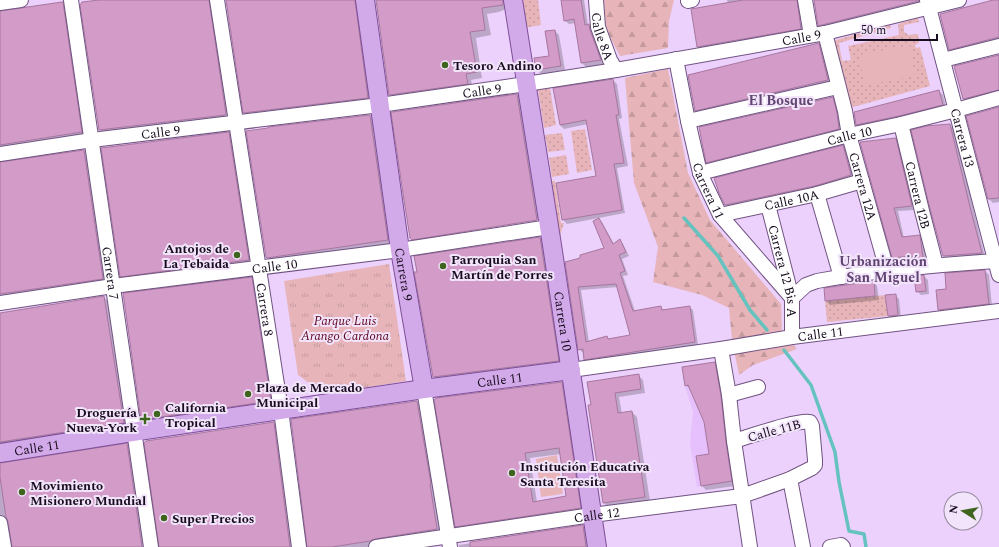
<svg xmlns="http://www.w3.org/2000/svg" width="999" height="547" font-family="Spectral,serif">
<defs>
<pattern id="grass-dots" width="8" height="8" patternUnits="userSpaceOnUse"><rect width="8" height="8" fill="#e7b5b9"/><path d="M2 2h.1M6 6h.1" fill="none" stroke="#c59a9f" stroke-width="1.8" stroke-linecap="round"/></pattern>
<pattern id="forest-firs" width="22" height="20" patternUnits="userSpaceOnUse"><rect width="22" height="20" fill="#e7b5b9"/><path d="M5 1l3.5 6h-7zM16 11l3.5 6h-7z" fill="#c59a9f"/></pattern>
<pattern id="park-tufts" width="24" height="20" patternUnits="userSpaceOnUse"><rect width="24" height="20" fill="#e7b5b9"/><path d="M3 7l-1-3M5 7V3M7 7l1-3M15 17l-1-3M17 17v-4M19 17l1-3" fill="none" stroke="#c59a9f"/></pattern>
</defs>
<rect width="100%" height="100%" fill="#ecd1fc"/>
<path fill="#e5c0fc" d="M690,385L692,395L729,481L697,487L690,443L693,412L685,386Z"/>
<path fill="url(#grass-dots)" d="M520,0H538L541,25L524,28Z
M918,18L919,22L904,25V32L909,35L918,34L919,43L915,45L916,48L920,47L930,86L853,107L849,105L832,41L890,25L891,28L839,43L842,61L851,60L848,46L899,35L898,24Z
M550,88L556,125L544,128L538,90Z
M585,129L592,170L577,173L571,131Z
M562,133L565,150L548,152L545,135Z
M566,155L569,174L552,177L549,158Z
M551,181H555L561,223H564L558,242Z
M885,295L888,316L827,322L825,301Z"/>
<path fill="url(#forest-firs)" d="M604,0H674L669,21L668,48L620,56L611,39L605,23Z
M668,69L688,173L710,220L781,304L782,332L797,349L753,365L739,375L732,340L729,308L702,295L653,282L658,247L634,183L625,78Z"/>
<path fill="url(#park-tufts)" d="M389,264L406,381L324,394L298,375L284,281Z"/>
<path fill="#e7b5b9" d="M910,45L915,76L865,85L859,55Z
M557,455L563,494L541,497L536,459Z"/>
<path fill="#0003" fill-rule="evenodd" d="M108,0H217L231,120L105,135L100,130Z
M227,0H361L373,103L250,118L244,113Z
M377,0H508V8L499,12L487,14L491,35L476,38L482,78L471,80L473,89L396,100L390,95Z
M570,0H584L588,25H589L593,29L594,35L604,64L586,67L582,63L576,23L569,24L565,21Z
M727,0H802L805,32L702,50L698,46L728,3Z
M815,0H919L921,5L823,29L819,25Z
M997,0H999V42L954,53L950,49Z
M63,5L67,10L86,137L0,151V13Z
M555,31L559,35L565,70L541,74L537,70L535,59L550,56Z
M818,44L822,48L832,84L700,114L696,110Z
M999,55V94L967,103L963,99Z
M613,80L617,84L622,118L619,119L628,166L617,168L625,213L567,224L563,220L597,177L588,124L564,129L560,125Z
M939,91L943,95L946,108L861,128L857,124Z
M517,95L522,100L541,219L414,238V240L411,237Z
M832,98L836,102L843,133L711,166L707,162Z
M999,110V202L993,203L989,199Z
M370,116L375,121L393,245L272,262L267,257Z
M950,125L954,129L985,257L947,260L943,256Z
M229,133L234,138L253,265L126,281L121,276Z
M895,139L899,143L915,210L898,211L904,238L919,236L923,240L926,262L917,263L915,260L897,261L893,257L861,143Z
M843,146L847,150L855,179L730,209L726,205Z
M84,151L89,156L107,283L0,301V163Z
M599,219L602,222L614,244L620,241L623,244L629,256L622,259L628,275L623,276L635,311L661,307L664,311L689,307L693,310L698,345L589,362L585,359L584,352L583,353L579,349L566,263L582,259L606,248ZM618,287L631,336L609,340L607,337L589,342L581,290Z
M541,221L542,225L418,244L414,240Z
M540,238L545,244L564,366L439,382L434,377Z
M985,271L989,275L992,307L943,314L939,310L947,289Z
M924,276L928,280L929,294L921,295L917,291Z
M251,278L257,284L276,406L147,425L142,420Z
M874,282L877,286L879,300L830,305L826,301Z
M895,295L899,299L901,318L892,319L888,315Z
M104,297L110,303L130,428L0,450V314Z
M714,363L719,367L735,486L706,490L702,486L697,457L710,455L705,423L691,390L686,385Z
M638,375L643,380L645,393L619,397L622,414L632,412L637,417L650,501L609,508L604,503L589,406H592Z
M561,383L567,389L586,514L462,532L456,526ZM561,454L567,497L537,502L530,458Z
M417,402L422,408L442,534L375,547H308Z
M274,423L279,428L295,547H160Z
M127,445L133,450L147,547H13L9,520H5L0,523V465Z
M583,526L588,531L590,547H459V545Z"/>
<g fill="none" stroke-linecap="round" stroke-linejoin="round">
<path stroke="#66c2be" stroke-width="3.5" d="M684,218L718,256L750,310L767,330
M784,350L811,385L835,452L839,482L849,531L864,534L866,547"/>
</g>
<path fill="#d29bc8" stroke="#a7779f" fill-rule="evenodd" d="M99,0H209L226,114L225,115L99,130L80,5L82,2Z
M226,0H355L368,98L243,113Z
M376,0H503V5L482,8L485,30L470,32L477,72L466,74L468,84L389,95Z
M561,0H581L585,25L589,24L590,30L601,60L581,63L574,19L564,21Z
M743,0H797L801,29L697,47L691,9Z
M814,0H919V1L818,26Z
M993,0H999V37L949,50L940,14Z
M62,2H63L82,132L0,145V11Z
M555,30L561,66L536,70L534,58L549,56L545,31Z
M819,43L828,80L695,111L688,75Z
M999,55V90L963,99L954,66Z
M613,79L619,115H616L624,163L614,164L622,210L562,220L556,183L596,176L586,120L560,125L553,88Z
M939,90L943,105L899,116L856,125L854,112Z
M517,94L537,220L412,240L410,238L404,200L391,113L392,112Z
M833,97L837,113L839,129L706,163L699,127Z
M999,107V198L988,199L966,116Z
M370,115L388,240L267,258L266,257L246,131L268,128V127Z
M950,124L971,211L982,253L943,256L930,209L911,130L926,126Z
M229,132L249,260L120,277L101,148Z
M896,138L912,206L894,208L902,237L920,235L923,258L913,259L912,256L892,258L860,142Z
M843,145L851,175L815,186L725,205L719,193L714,178Z
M84,150L103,279L0,294V162Z
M599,218L613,244L620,239L626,252L619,255L625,271L620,273L633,311L661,306L662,310L690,306L695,342L584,360L583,349L578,350L565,262L580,258V255L604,248L593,221ZM616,284L630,335L608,339L607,336L586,342L578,287Z
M540,237L559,361L433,377L414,272H417L414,256Z
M985,270L989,304L938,310L936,290L946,289L945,273Z
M924,275L926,291L916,292L914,276Z
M252,277L271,401L141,420L123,293Z
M874,281L875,296L825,301L824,288Z
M896,294L898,315L888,316L885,295Z
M104,296L124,423L0,442V313Z
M715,362L721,396L726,442L732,481L701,486L696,456L709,454L704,422L688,385L685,386L682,367Z
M639,374L641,389L615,393L618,413L632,411L645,497L603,503L588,405H591L587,382Z
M562,382L581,508L455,527L434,400L436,398ZM559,448L566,496L533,502L525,453Z
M417,401L431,484H430L437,529L375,539L370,541L332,547H307L291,419Z
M274,422L290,547H159L144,443L146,441Z
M127,443L142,547H12L8,522L6,517L0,477V463Z
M583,525L586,547H470V542Z"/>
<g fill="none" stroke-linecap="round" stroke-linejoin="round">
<defs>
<g id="minor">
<path id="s1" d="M71,0L151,547"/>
<path id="s2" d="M217,0L281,410L299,547"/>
<path id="s3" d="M596,0L598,27L610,60L616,70"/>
<path d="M805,0L811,35"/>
<path id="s4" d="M927,0L999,275"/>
<path d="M688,1L692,0"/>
<path d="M0,3L21,0"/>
<path id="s5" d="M825,33L845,111L849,135L887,270"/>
<path id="s6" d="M676,59L688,121L700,173L720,215L792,298L806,285L817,281C876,270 935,265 995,261"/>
<path d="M943,60L999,46"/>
<path d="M688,121L838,87"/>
<path id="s7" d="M901,124L922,211L936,265"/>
<path id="s8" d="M0,154L92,140L380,105L526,84L616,70L825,33L959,0"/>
<path id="s9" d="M700,173L849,135L901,124L956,110L999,98"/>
<path d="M817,194L841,277"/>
<path id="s10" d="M768,205L792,298V337"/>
<path id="s11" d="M720,215L817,194L862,181"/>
<path id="s12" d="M0,303L113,286L400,250L549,227"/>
<path d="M721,349L729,395L734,441L750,547"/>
<path id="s13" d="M571,370L721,349L792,337L999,311"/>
<path d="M424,389L450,547"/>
<path d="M729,395L758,387"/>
<path d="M790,479L803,547"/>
<path d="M0,523L4,547"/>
<path id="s14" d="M376,547L592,515L742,496L790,479L812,468L815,465V460L812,426L810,422C799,419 748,437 734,441"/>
<path d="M830,547L841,545L843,547"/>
</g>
<g id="major">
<path id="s15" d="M365,0L400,250L424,389"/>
<path id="s16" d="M513,0L552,245L597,547"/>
<path id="s17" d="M0,453L145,430L424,389L571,370"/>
</g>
</defs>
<use href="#minor" stroke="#715382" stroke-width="16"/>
<use href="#major" stroke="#7e4e99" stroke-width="20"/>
<use href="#minor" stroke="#fff" stroke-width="14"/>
<use href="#major" stroke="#d3aae9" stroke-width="18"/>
</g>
<g fill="#3f641d" stroke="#f2e4fa" stroke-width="1.5">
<circle cx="445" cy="65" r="4"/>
<circle cx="237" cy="255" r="4"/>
<circle cx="443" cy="266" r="4"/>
<circle cx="248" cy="394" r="4"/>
<circle cx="157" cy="414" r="4"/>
<path d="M143 413h4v4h4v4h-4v4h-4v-4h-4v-4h4z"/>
<circle cx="512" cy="473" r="4"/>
<circle cx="22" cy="492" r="4"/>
<circle cx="164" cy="518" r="4"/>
</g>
<g text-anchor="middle" stroke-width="4" stroke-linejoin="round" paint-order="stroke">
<g font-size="13" fill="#180c1f" stroke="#f2e4fa">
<text dy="5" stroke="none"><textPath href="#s3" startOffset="37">Calle 8A</textPath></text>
<text dy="5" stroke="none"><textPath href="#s8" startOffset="810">Calle 9</textPath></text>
<text dy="5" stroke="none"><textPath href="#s8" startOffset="486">Calle 9</textPath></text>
<text dy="5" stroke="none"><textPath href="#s8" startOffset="162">Calle 9</textPath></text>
<text dy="5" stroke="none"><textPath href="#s9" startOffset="154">Calle 10</textPath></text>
<text dy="5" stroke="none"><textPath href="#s4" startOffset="142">Carrera 13</textPath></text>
<text dy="5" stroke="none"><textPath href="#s5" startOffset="158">Carrera 12A</textPath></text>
<text dy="5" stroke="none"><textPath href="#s6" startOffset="136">Carrera 11</textPath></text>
<text dy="5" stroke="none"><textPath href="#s7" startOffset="73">Carrera 12B</textPath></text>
<text dy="5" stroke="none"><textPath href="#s11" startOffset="73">Calle 10A</textPath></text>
<text dy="5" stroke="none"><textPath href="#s12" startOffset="277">Calle 10</textPath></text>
<text dy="5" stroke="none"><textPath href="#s10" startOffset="68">Carrera 12 Bis A</textPath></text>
<text dy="5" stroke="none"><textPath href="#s1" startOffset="276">Carrera 7</textPath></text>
<text dy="5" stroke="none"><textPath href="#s15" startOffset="277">Carrera 9</textPath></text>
<text dy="5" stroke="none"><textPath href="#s2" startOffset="313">Carrera 8</textPath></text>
<text dy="5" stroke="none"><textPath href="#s16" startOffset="325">Carrera 10</textPath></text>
<text dy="5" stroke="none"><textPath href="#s13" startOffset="252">Calle 11</textPath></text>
<text dy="5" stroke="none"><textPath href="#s17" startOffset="505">Calle 11</textPath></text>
<text transform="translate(774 430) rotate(-15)" y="5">Calle 11B</text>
<text dy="5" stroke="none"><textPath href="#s17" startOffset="37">Calle 11</textPath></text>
<text dy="5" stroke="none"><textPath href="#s14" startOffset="223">Calle 12</textPath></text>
</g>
<g font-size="13" font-weight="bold" fill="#180c1f" stroke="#f2e4fa" text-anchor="start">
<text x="453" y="70">Tesoro Andino</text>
<text x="229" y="253" text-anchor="end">Antojos de<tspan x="229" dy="15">La Tebaida</tspan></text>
<text x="451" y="264">Parroquia San<tspan x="451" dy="15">Martín de Porres</tspan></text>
<text x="256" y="392">Plaza de Mercado<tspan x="256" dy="15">Municipal</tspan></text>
<text x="165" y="412">California<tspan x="165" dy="15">Tropical</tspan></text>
<text x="137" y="417" text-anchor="end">Droguería<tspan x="137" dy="15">Nueva-York</tspan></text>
<text x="520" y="471">Institución Educativa<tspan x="520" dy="15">Santa Teresita</tspan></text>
<text x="30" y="490">Movimiento<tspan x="30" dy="15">Misionero Mundial</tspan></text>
<text x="172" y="523">Super Precios</text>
</g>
<g font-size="13" font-style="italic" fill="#5e061f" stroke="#f2e4fa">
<text x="345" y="325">Parque Luis<tspan x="345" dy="15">Arango Cardona</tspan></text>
</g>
<g font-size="14" font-weight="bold" fill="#614472" stroke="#f2e4fa">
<text x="781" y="105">El Bosque</text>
<text x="883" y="266">Urbanización<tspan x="883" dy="16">San Miguel</tspan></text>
</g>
</g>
<g transform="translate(963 511) rotate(281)"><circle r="19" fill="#f2e4fa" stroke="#9b8ea2"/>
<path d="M0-3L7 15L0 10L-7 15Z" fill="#3f641d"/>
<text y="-6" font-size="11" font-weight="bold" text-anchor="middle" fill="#180c1f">N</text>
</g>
<path d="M855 34v6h82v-6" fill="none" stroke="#180c1f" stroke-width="2"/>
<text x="861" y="34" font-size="12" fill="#180c1f" stroke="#f2e4fa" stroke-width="3" paint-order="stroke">50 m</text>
</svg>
